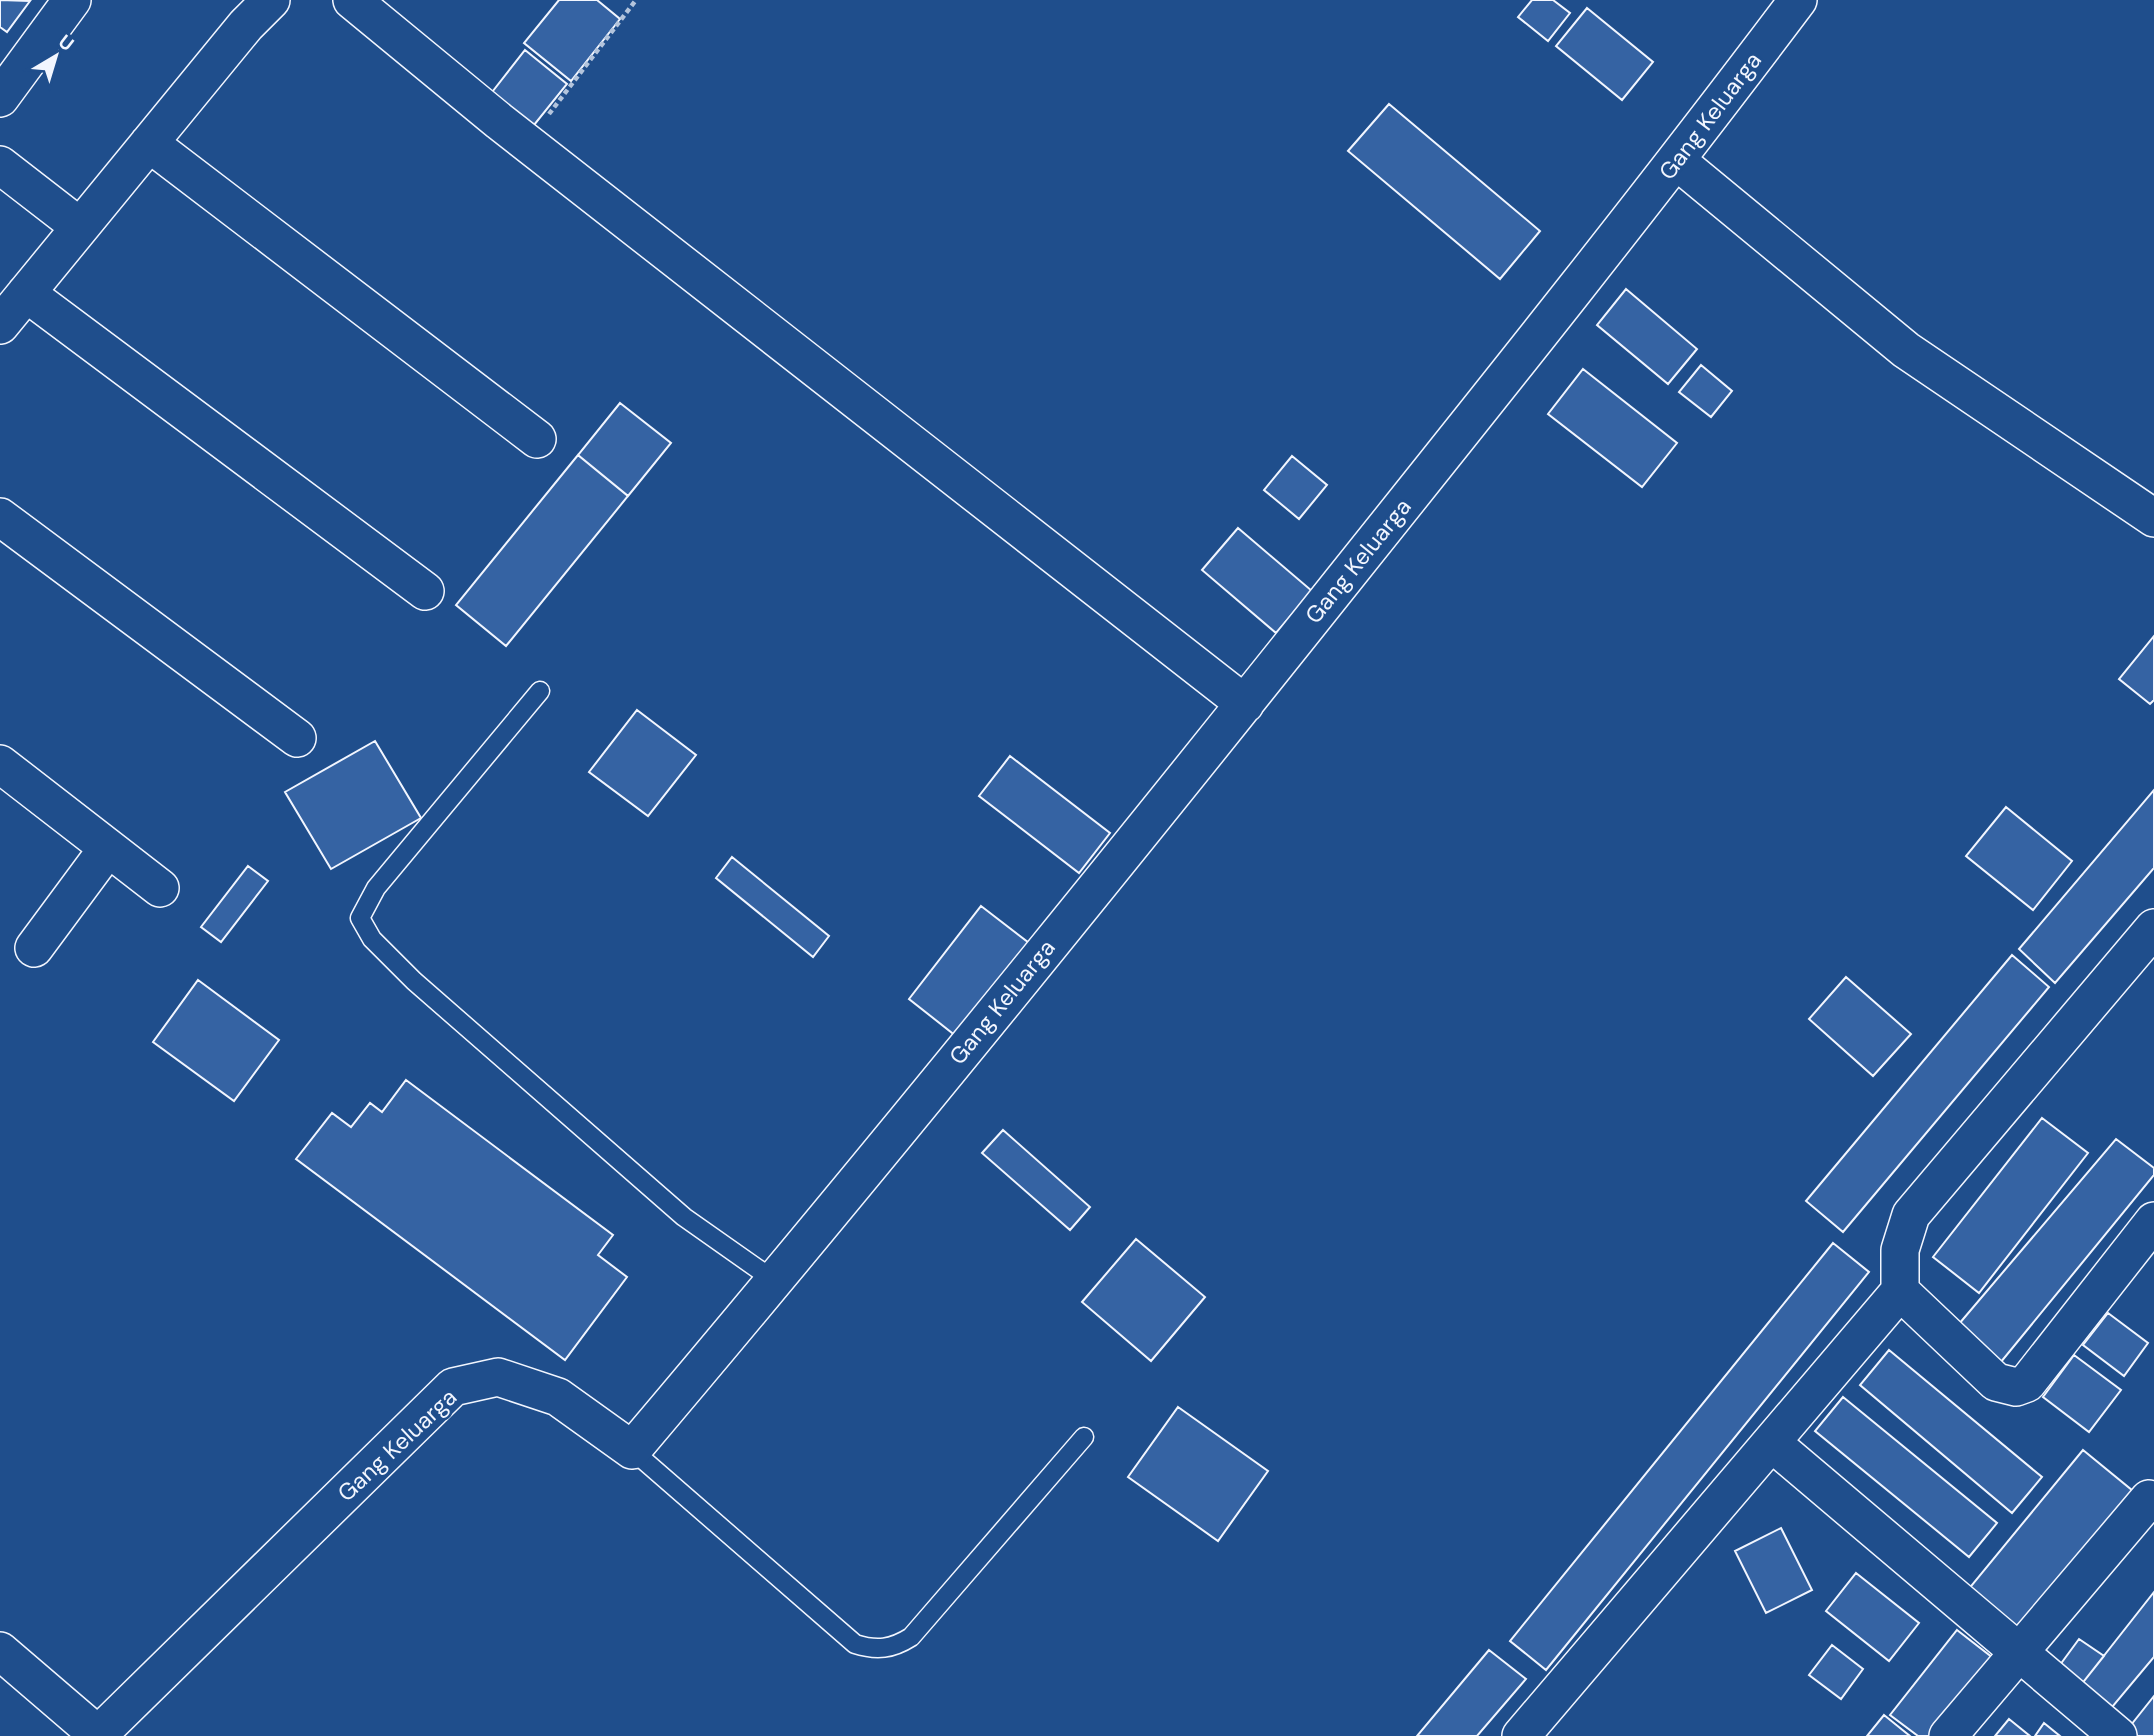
<svg xmlns="http://www.w3.org/2000/svg" width="2154" height="1736" font-family="'DM Sans',sans-serif">
<rect width="100%" height="100%" fill="#1f4e8c"/>
<path fill="#3563a3" stroke="#f2f6ff" stroke-width="2" d="M0,0L30,1L7,32L0,27Z
M559,0H597L620,19L571,81L524,43Z
M1532,0H1553L1570,13L1548,41L1518,17Z
M1587,8L1653,62L1622,100L1556,46Z
M525,50L567,84L530,130L489,96Z
M1389,104L1540,231L1500,279L1348,151Z
M1626,289L1697,349L1668,384L1597,325Z
M1701,365L1732,391L1711,417L1679,392Z
M1583,369L1677,443L1642,487L1548,414Z
M620,403L671,443L628,496L578,455Z
M578,455L628,496L506,646L456,605Z
M1292,456L1327,485L1299,519L1264,490Z
M1238,528L1312,591L1276,633L1202,570Z
M2154,636V700L2150,704L2119,679Z
M637,710L696,755L648,816L589,772Z
M375,741L421,818L331,869L285,792Z
M1010,756L1110,833L1079,873L979,796Z
M2154,790V868L2055,983L2019,949Z
M2006,807L2072,861L2033,910L1966,856Z
M732,857L829,936L813,957L716,878Z
M248,866L268,881L221,942L201,927Z
M981,906L1033,946L961,1040L909,999Z
M2012,955L2049,987L1843,1232L1806,1201Z
M1846,977L1911,1034L1873,1076L1809,1019Z
M198,980L279,1040L234,1101L153,1042Z
M406,1080L613,1235L598,1255L627,1277L565,1360L296,1159L332,1113L351,1127L370,1103L382,1112Z
M2042,1118L2088,1153L1979,1293L1933,1257Z
M1003,1130L1090,1207L1070,1230L982,1153Z
M2116,1139L2154,1168V1175L1996,1368L1953,1331Z
M1136,1239L1205,1297L1151,1361L1082,1302Z
M1833,1243L1869,1272L1546,1670L1510,1641Z
M2108,1313L2148,1343L2124,1376L2083,1345Z
M1889,1350L2042,1477L2012,1513L1860,1385Z
M2074,1355L2121,1390L2089,1432L2043,1397Z
M1843,1397L1997,1523L1969,1557L1815,1431Z
M1178,1407L1268,1471L1218,1541L1128,1477Z
M2083,1450L2133,1491L2018,1632L1967,1591Z
M1781,1528L1812,1590L1766,1613L1735,1551Z
M1856,1573L1919,1623L1889,1661L1826,1611Z
M2154,1592V1657L2108,1712L2077,1690Z
M1957,1630L1993,1658L1933,1736H1918L1890,1715Z
M2079,1639L2104,1656L2080,1686L2057,1669Z
M1832,1645L1863,1669L1841,1699L1809,1675Z
M1489,1650L1526,1679L1477,1736H1417Z
M2154,1696V1736H2135L2127,1730Z
M1884,1715L1910,1736H1867Z
M2009,1719L2030,1736H1995Z
M2044,1723L2060,1736H2035Z"/>
<g fill="none" stroke-linecap="round" stroke-linejoin="round">
<defs>
<path id="lane" d="M540,691L376,888L360,918L372,939L414,981L684,1217L775,1281
M632,1450L855,1644C877,1651 892,1649 911,1637L1084,1437"/>
<path id="street" d="M352,0L499,121L1245,704
M0,98L72,0
M149,143L537,439
M1677,161L1906,350L2154,518
M0,165L80,227
M26,293L425,591
M0,325L246,25L271,0
M0,517L297,738
M0,764L160,888
M34,948L108,848
M1900,1291L1996,1382L2016,1387L2027,1383L2154,1221
M1772,1443L2118,1736
M0,1651L98,1735
M97,1736L453,1387L498,1377L558,1397L632,1450C876,1162 1113,869 1348,574C1500,384 1652,194 1798,0
M1521,1736L1900,1291V1250L1911,1215L2154,928
M1948,1736L2149,1499"/>
</defs>
<use href="#lane" stroke="#f2f6ff" stroke-width="21"/>
<use href="#street" stroke="#f2f6ff" stroke-width="40"/>
<path stroke="#b3c4dc" stroke-width="4.5" stroke-dasharray="5 3.5" stroke-linecap="butt" d="M549,114L636,0"/>
<use href="#lane" stroke="#1f4e8c" stroke-width="18"/>
<use href="#street" stroke="#1f4e8c" stroke-width="37"/>
</g>
<g text-anchor="middle" stroke-width="5" stroke-linejoin="round" paint-order="stroke">
<g font-size="23" fill="#f2f6ff" stroke="#1f4e8c">
<text transform="translate(1710 116) rotate(-53)" y="8">Gang Keluarga</text>
<text transform="translate(1358 561) rotate(-51)" y="8">Gang Keluarga</text>
<text transform="translate(1002 1002) rotate(-51)" y="8">Gang Keluarga</text>
<text transform="translate(397 1445) rotate(-43)" y="8">Gang Keluarga</text>
</g>
</g>
<g transform="translate(56 56) rotate(38)" stroke="#1f4e8c" stroke-width="5" paint-order="stroke">
<path d="M0-5L12 26L0 18L-12 26Z" fill="#f2f6ff"/>
<text y="-10" font-size="19" font-weight="bold" text-anchor="middle" fill="#f2f6ff">U</text>
</g>
</svg>
